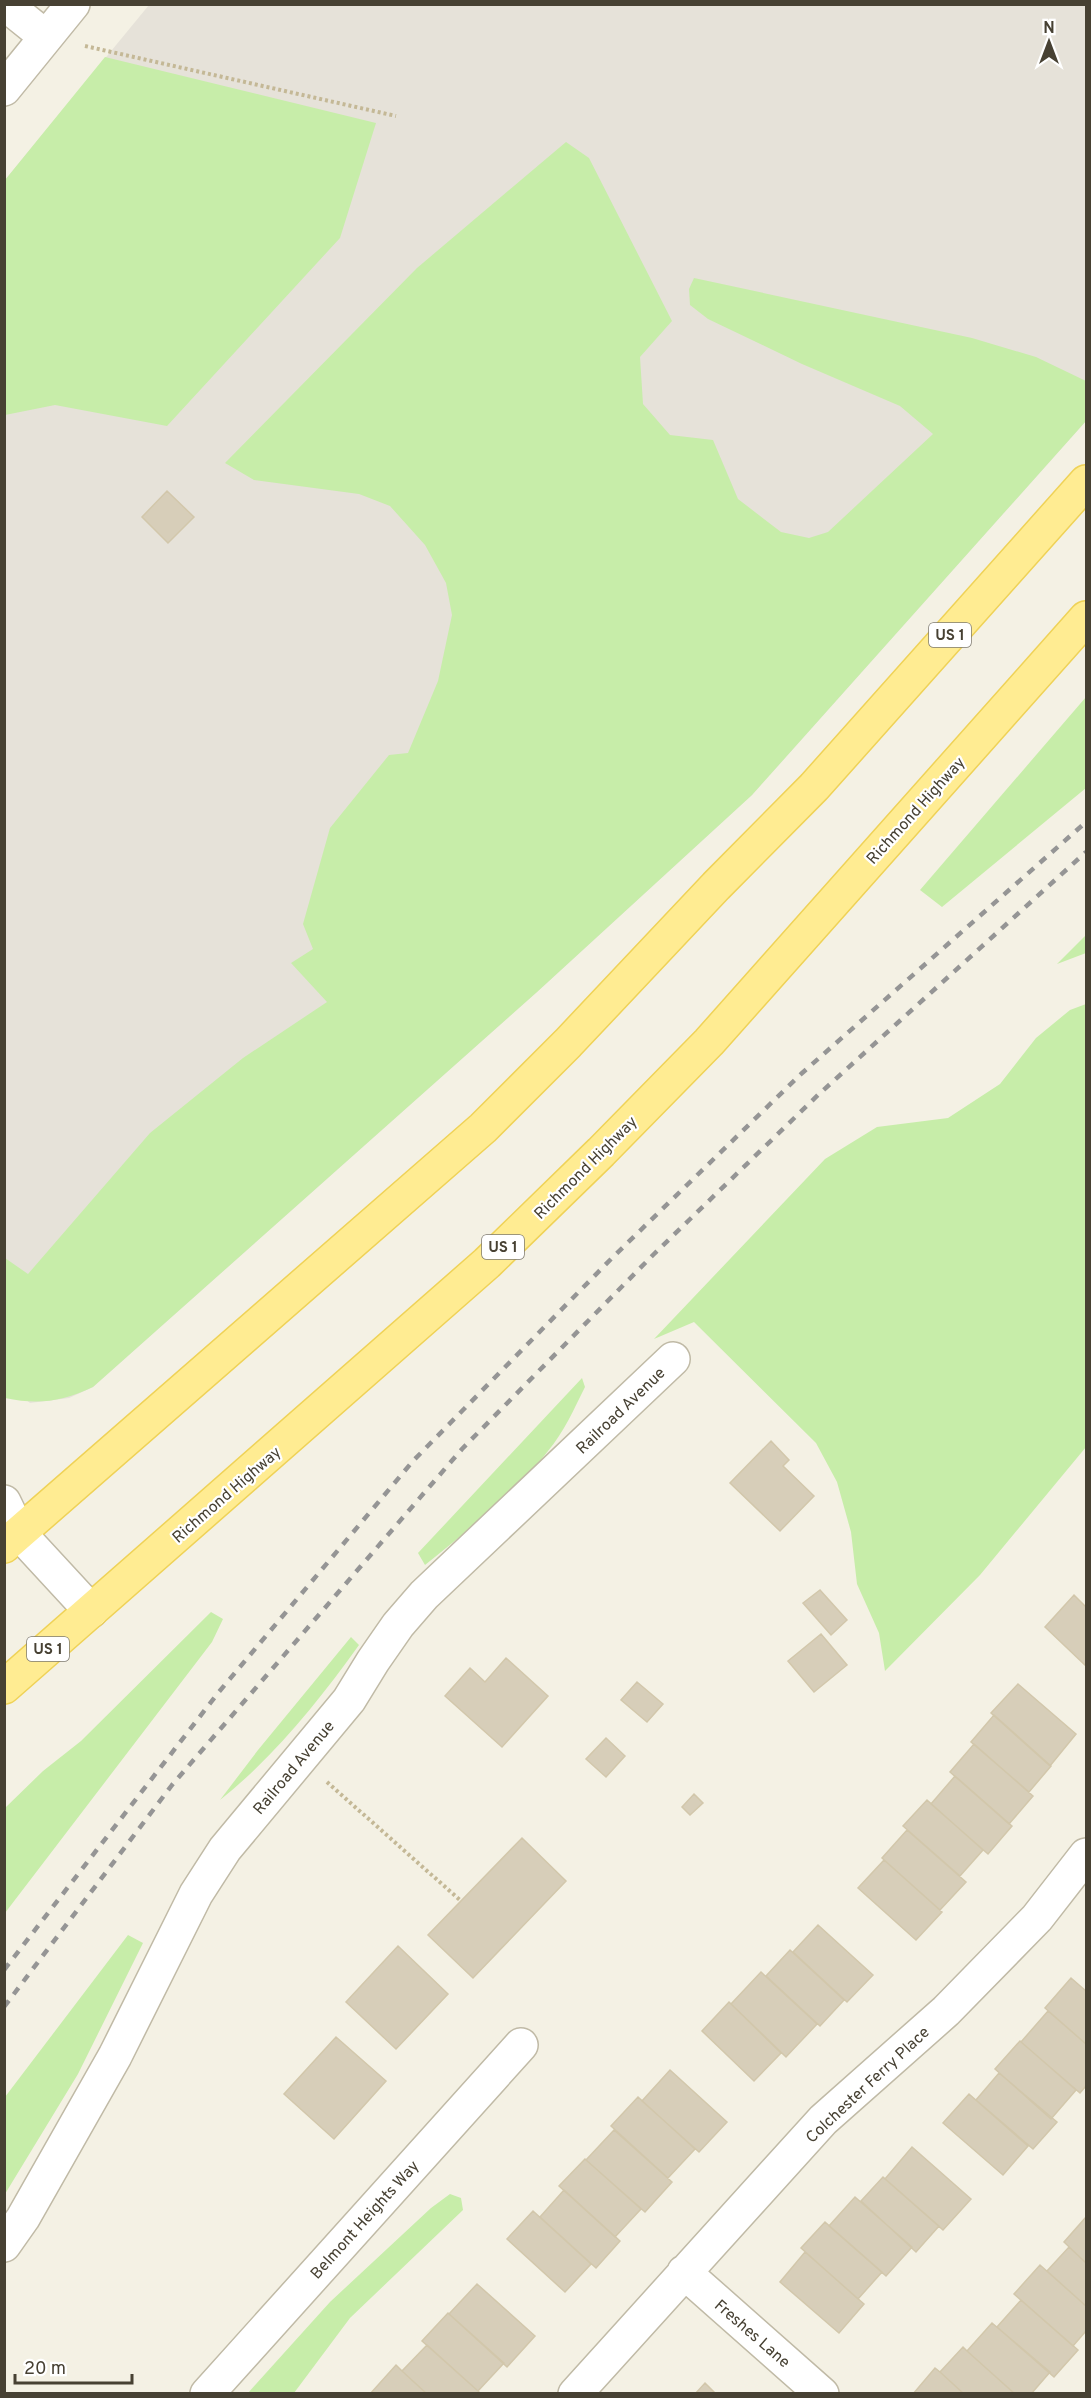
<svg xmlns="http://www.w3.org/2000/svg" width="1091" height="2398" font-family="Overpass,sans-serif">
<rect width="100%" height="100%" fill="#f4f1e4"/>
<path fill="#e6e2d9" d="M149,5H1086V421L752,795L537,992L93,1387L69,1398L30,1403L5,1382V180Z"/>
<path fill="#c7eda9" d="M105,57L376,123L340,238L167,426L55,405L5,415V180Z
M566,142L589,158L672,321L640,357L643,404L670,435L713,440L738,499L781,532L809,538L828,532L933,434L900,406L802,364L708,319L690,305L689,289L694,278L972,338L1036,357L1086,381V421L752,795L537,992L93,1387C61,1402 38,1405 5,1398V1258L28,1274L150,1133L243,1058L327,1002L291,963L313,949L303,924L330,828L389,755L408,753L438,681L452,615L446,583L425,545L390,506L359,494L254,480L225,463L417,268Z
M1086,697V788L942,907L920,890Z
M1086,935V953L1057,964Z
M1086,1004V1447L980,1575L885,1671L879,1633L857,1584L851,1532L837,1482L816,1443L694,1322L654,1339L825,1159L877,1127L948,1118L1000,1084L1036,1038L1070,1010Z
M582,1378L585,1387C574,1409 564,1432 548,1451C516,1493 466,1532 425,1565L418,1553Z
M211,1612L223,1619L212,1642L5,1913V1808L43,1771L81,1741Z
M351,1637L359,1645C318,1702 275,1756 220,1800L258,1750Z
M128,1935L143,1943L78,2074L5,2194V2097Z
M450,2194L461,2198L463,2210L350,2318L294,2393H248L330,2302L431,2208Z"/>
<path fill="#d7ceb9" stroke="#d2c7ab" stroke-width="1.5" d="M167,491L194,517L168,543L142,517Z
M771,1441L789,1460L783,1466L814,1496L780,1531L730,1483Z
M820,1590L847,1620L831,1635L803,1603Z
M1074,1595L1086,1607V1666L1045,1627Z
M821,1634L847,1665L814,1692L788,1661Z
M506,1658L548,1696L502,1747L445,1696L470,1668L485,1682Z
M637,1682L663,1704L647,1722L621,1700Z
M1018,1684L1076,1734L1050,1766L991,1713Z
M994,1715L1051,1766L1029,1792L971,1742Z
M606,1738L625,1756L606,1777L586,1759Z
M974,1744L1033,1796L1009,1824L950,1772Z
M955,1776L1012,1826L988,1854L931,1804Z
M694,1794L703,1803L690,1815L682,1807Z
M927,1800L983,1850L960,1876L903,1826Z
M907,1830L966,1882L940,1910L882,1858Z
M522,1838L566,1881L473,1978L428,1935Z
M884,1860L942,1912L916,1940L858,1888Z
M818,1925L873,1975L847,2002L793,1952Z
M398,1946L448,1994L396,2049L346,2002Z
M790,1950L844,2000L820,2026L766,1976Z
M761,1972L817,2024L786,2057L731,2004Z
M1071,1978L1086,1991V2044L1045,2008Z
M729,2002L781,2053L754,2081L702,2031Z
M1048,2011L1086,2044V2086L1080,2093L1021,2042Z
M336,2037L386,2081L334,2139L284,2094Z
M1020,2041L1076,2090L1051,2119L995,2069Z
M670,2070L727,2122L699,2152L642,2101Z
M999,2073L1057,2122L1033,2149L976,2100Z
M969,2094L1028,2146L1003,2175L943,2123Z
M638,2097L695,2149L668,2178L611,2126Z
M614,2130L672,2182L645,2212L586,2160Z
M912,2147L971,2199L943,2230L885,2179Z
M585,2159L641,2209L615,2237L559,2186Z
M883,2177L939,2226L916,2252L861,2201Z
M564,2190L620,2241L596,2268L540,2217Z
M855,2197L912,2247L886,2276L829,2226Z
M533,2211L591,2264L565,2292L507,2239Z
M1086,2217V2263L1064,2242Z
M825,2222L882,2272L858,2299L801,2248Z
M1069,2247L1086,2263V2306L1047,2271Z
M805,2252L864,2304L839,2333L780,2282Z
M1040,2265L1086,2306V2331L1073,2346L1014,2294Z
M477,2284L535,2336L507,2367L449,2314Z
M1021,2300L1078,2350L1054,2377L997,2327Z
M448,2313L504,2363L478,2391L422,2341Z
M992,2323L1050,2372L1031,2394H1015L967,2351Z
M427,2345L478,2391L481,2394H427L402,2371Z
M963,2347L967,2351L1015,2394H964L940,2372Z
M396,2365L402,2371L427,2394H370Z
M935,2368L940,2372L964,2394H913Z
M705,2383L716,2394H695Z"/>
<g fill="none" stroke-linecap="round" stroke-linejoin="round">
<defs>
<path id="minor" d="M5,4L46,37
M4,89L73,4
M4,1502L19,1533L91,1611
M4,2245L23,2218L115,2056L196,1894L225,1849L349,1700L373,1661L398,1625L424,1595L673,1359
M684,2272L822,2394
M207,2394L521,2045
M575,2394L823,2120L946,2011L1037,1918L1086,1855"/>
<path id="major" d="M4,1546L483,1128L568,1043L716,886L814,787L1086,482
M4,1687L487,1263L601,1152L709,1042L1086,618"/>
</defs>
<use href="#minor" stroke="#c0baa6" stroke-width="36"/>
<use href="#major" stroke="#efd257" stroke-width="36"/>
<path stroke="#c4b896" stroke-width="4" stroke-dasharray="3 3" stroke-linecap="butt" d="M85,46L396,116
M327,1782L461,1901"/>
<use href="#minor" stroke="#fff" stroke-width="33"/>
<use href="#major" stroke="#ffec92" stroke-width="33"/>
<path stroke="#959595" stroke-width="4.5" stroke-dasharray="8 8" stroke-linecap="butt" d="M4,1970L218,1693L413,1461L612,1258L801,1074L1086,822
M4,2007L172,1785L462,1449L653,1255L818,1095L1086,852"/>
</g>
<g text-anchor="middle" stroke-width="4.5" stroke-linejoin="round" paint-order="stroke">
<g fill="#fff" stroke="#7e7a70" stroke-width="1.5">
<rect x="929" y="623" width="42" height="24" rx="4.5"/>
<rect x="482" y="1235" width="42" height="24" rx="4.5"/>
<rect x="27" y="1637" width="42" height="24" rx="4.5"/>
</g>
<g font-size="15" font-weight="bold" fill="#474133">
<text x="950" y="640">US 1</text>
<text x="503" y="1252">US 1</text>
<text x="48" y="1654">US 1</text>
</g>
<g font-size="16" fill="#474133" stroke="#fff">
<text transform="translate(915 810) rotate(-48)" y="6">Richmond Highway</text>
<text transform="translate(585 1167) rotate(-45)" y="6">Richmond Highway</text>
<text transform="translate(620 1410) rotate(-44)" y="6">Railroad Avenue</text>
<text transform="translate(226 1494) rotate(-41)" y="6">Richmond Highway</text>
<text transform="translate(293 1767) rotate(-50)" y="6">Railroad Avenue</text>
<text transform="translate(867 2084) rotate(-43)" y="6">Colchester Ferry Place</text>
<text transform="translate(364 2219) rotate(-48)" y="6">Belmont Heights Way</text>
<text transform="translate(753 2333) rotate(41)" y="6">Freshes Lane</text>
</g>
</g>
<rect width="1091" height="2398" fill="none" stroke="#474133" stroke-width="12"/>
<g transform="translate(1049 42)" stroke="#ffffff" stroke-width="4.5" paint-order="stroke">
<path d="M0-4.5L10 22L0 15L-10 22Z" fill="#474133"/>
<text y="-9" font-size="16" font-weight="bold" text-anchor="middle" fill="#474133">N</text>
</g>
<path d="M15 2374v9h117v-9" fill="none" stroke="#474133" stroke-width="3"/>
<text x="24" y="2374" font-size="18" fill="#474133" stroke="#ffffff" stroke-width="4.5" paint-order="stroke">20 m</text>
</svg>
